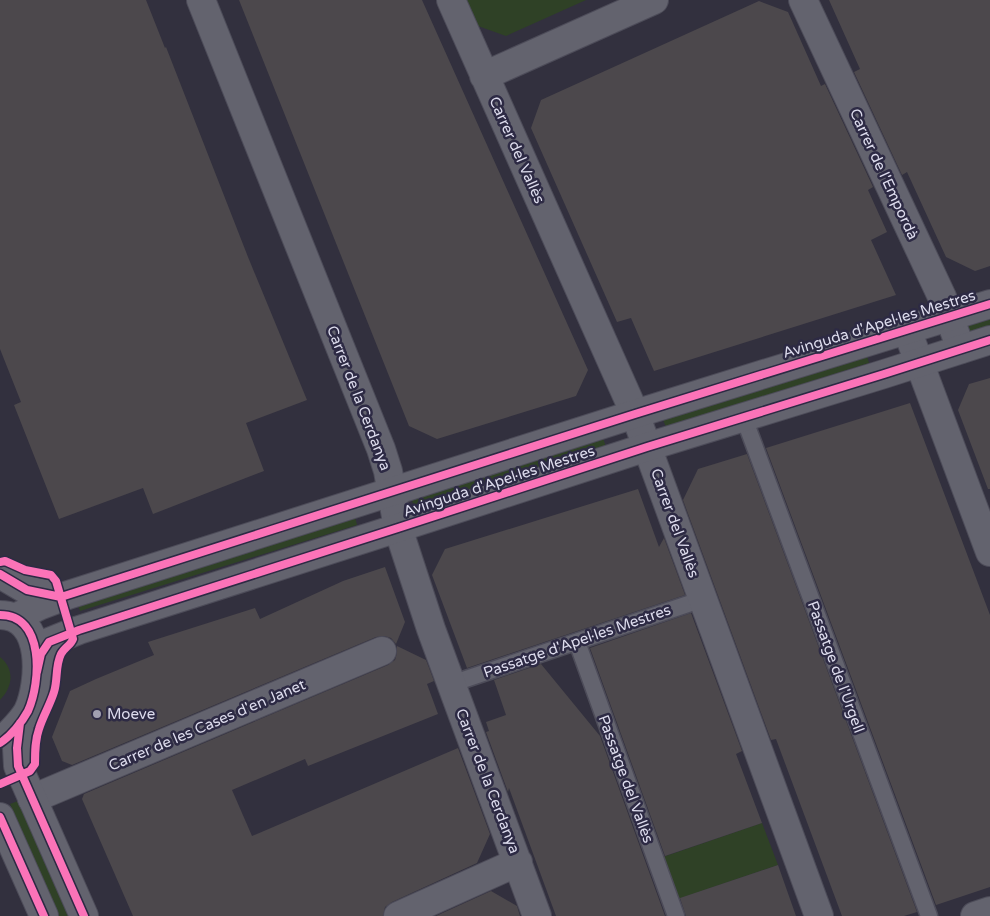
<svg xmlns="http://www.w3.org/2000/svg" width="990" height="916" font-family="'Varela Round',sans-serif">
<rect width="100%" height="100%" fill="#32303e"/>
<path fill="#2f4126" d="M466,0H586L506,36L478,26Z
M990,316V326L969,333L964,325Z
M867,356L869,363L666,427L663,420Z
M603,438L606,447L414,506L411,498Z
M355,517L357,525L80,611L77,603Z
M0,657C15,669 13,687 0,700Z
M18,801L68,916H59L10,804Z
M762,823L778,865L678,899L663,857Z"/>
<path fill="#4c484c" d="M0,0H146L165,48L166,47L248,257L307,400L246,423L264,471L153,514L143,488L59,519L14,405L21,402L0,349Z
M239,0H422L588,370L576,396L437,439L409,426Z
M829,0H990V266L975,271L946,257L907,172L902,175L854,72L860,69Z
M759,1L788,12L821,86L825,84L873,187L868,190L887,232L871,240L896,295L654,371L631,318L617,322L531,128L541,100Z
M990,378V489H988L958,410L969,384Z
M910,403L990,615V887L936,905L766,448Z
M747,454L917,912L904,916H842L776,739L771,740L683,500L698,469Z
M638,489L659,547L664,538L685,595L467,668L432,575L445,549Z
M385,567L405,622L396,644L391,638L384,636L376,637L72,765L62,761L52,737L70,691L96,679L154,655L148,642L255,608L260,619L343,581Z
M691,613L742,751L736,754L762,823L665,856L590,648Z
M397,646L426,660L434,681L427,684L438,714L308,766L305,759L232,790L252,836L458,748L490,834L477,863L392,902L385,907L383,916H133L82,799L84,794L388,665L395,660L397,653Z
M541,664L600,736L665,916H556L509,788L508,792L486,732L489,731L486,722L506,715L494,680Z
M778,865L796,916H686L680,898Z
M491,891L517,906L520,916H436Z"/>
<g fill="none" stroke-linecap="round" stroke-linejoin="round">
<defs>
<path id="service" d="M744,418L929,916
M577,642L676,916
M451,684L703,599"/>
<path id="minor" d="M201,0L381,449L388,471L398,528L431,629L537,916
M451,0L635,414L819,916
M803,0L942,297L961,349
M484,76L654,0
M907,330L990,552
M32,799L382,651
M398,916L518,862
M975,916L990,911"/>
<path id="tertiary" d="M0,574L27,590L61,597
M0,615C45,615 41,683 28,711C23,720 15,728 8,735
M15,618L39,606L68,595L635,414L990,304
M37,672L41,654L49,642L79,630L398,528L647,447L884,374L990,340
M20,723L17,748L18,766L84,916
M0,817L44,916"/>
</defs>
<use href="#service" stroke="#4d4c59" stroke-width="19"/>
<use href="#minor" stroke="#4d4c59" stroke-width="30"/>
<use href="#tertiary" stroke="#4d4c59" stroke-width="30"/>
<use href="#service" stroke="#63636e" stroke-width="16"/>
<use href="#minor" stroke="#63636e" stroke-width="28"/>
<use href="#tertiary" stroke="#63636e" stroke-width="28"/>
<defs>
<path id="cycleway" d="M0,562L5,561L25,570L51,575L56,581L73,639C71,645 64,648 61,654C55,666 58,680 54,692C50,705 43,716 39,729C35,740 35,752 35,764L30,771L0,784
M0,574L27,590L61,597L635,414L990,304
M0,615C45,615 41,682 28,711C22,722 11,736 0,743
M37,672L41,654L49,642L79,630L398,528L647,447L884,374L990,340
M20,723L17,748L18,766L84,916
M0,817L44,916"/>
</defs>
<use href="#cycleway" stroke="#2d2a44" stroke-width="11"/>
<use href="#cycleway" stroke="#fb73b8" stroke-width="8"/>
</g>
<circle fill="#a1a0b0" stroke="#2d2a44" stroke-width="2" cx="97" cy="714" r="5"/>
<g text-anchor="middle" stroke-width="5" stroke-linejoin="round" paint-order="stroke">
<g font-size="15" fill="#dddced" stroke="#2d2a44">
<text transform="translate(517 150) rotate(66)" y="5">Carrer del Vallès</text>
<text transform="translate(884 174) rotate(65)" y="5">Carrer de l'Empordà</text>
<text transform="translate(879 324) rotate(-17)" y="5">Avinguda d'Apel·les Mestres</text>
<text transform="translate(359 398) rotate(69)" y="5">Carrer de la Cerdanya</text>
<text transform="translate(499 481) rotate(-18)" y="5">Avinguda d'Apel·les Mestres</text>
<text transform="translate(675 523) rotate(70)" y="5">Carrer del Vallès</text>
<text transform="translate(577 641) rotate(-19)" y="5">Passatge d'Apel·les Mestres</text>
<text transform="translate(836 667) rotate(70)" y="5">Passatge de l'Urgell</text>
<text transform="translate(207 725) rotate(-23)" y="5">Carrer de les Cases d'en Janet</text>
<text transform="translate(626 779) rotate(70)" y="5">Passatge del Vallès</text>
<text transform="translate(488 781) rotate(69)" y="5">Carrer de la Cerdanya</text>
</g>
<g font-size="15" fill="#dddced" stroke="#2d2a44" text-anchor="start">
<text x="107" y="719">Moeve</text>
</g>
</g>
</svg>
